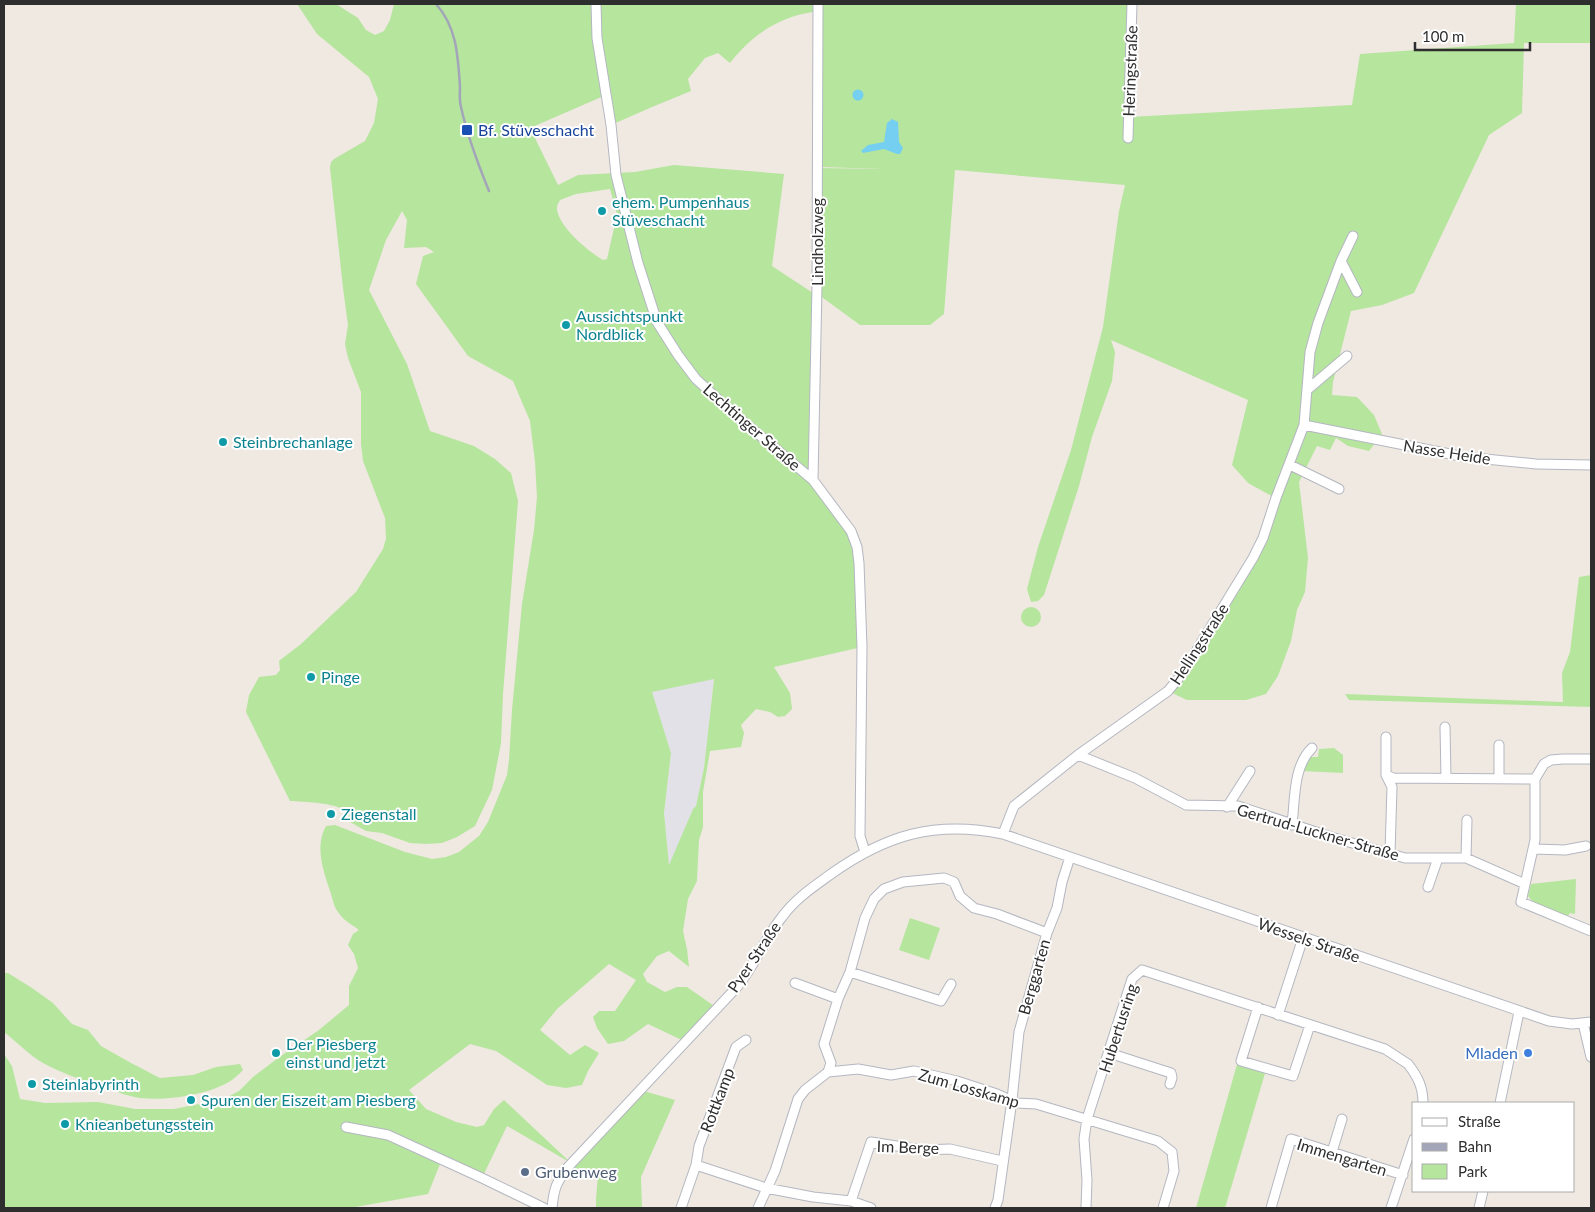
<svg xmlns="http://www.w3.org/2000/svg" width="1595" height="1212" font-family="Lato,sans-serif">
<rect width="100%" height="100%" fill="#efe9e1"/>
<path fill="#e3e1e8" d="M714,678L704,768L696,806L693,809L669,866L664,813L671,753L651,692Z"/>
<path fill="#b6e59e" fill-rule="evenodd" d="M297,4H336L358,18L366,30L375,35L384,31L390,20L394,4H813V12C778,17 751,36 730,63L718,53L705,58L688,79L691,91L652,107L611,125L606,95L530,128L558,185L578,175L635,172L674,165L784,174L772,266L813,293V480L857,547L862,647L774,667L790,693L792,709L785,716L778,717L770,712L756,709L741,725L744,733L741,747L710,751L703,792V827L699,840L697,881L688,899L683,931L687,949L689,967L669,951L657,956L643,974L647,982L665,992L677,987H687L717,1008L686,1042L648,1024L624,1041L608,1044L597,1028L593,1017L599,1011H615L636,980L609,964L557,1009L540,1030L570,1055L585,1045L599,1053L588,1071L582,1085L566,1088L547,1085L496,1051L470,1044L409,1090L426,1109L456,1122L477,1127L484,1125L494,1109L504,1100L571,1163L640,1090L675,1100L641,1177L642,1208H596V1199L598,1175L579,1172L568,1167L571,1163L507,1126L482,1178L442,1159L428,1194L350,1208H4V1054L12,1066L20,1099L45,1103L98,1102L135,1109H174L224,1099L239,1091L253,1077L278,1058L319,1030L349,1005V986L358,968L354,954L348,945L353,934L359,930C351,924 343,920 338,912C334,907 333,900 331,894C324,873 314,847 326,826L335,825L405,852L432,859L446,857L459,852L479,836L488,822L507,775L509,760L512,710L522,604L534,530L537,497L535,462L530,421L513,381L468,356L416,284L423,256L434,252L426,247L404,248L407,220L402,211L386,240L369,290L407,364L430,431L474,446L495,459L511,473L518,501L503,694L501,743L492,790L475,826L457,837L442,843L426,844L410,843L382,833L366,831L350,822C349,819 349,817 348,814C341,802 303,802 290,801L246,712L249,695L259,677L276,675L280,670L279,661L301,644L356,592L383,549L386,539L385,518L363,461L361,444V392L348,358L345,344L348,325L343,288L330,168L331,162L334,159L365,141L374,123L378,99L369,77L317,34ZM610,189L618,217L614,228L607,259L603,260C589,252 556,225 557,207C557,205 559,202 560,200L576,194ZM714,679L704,768L696,806L693,809L669,865L664,813L671,753L652,692Z
M822,4H1132L1129,117L1352,105L1360,54L1514,43L1516,4H1591V43H1524L1522,113L1489,135L1414,293L1382,305L1351,311L1333,382L1332,395L1357,397L1374,415L1382,434L1369,451L1348,446L1336,438L1330,450L1317,446L1299,482L1308,558L1305,592L1297,610L1291,641L1278,676L1266,694L1246,700H1187L1168,691L1253,558L1275,498L1248,483L1232,465L1248,400L1111,340L1115,352L1112,381L1092,437L1079,486L1044,595L1038,601L1031,602L1027,589L1038,547L1071,450L1103,327L1119,211L1125,185L955,170L944,314L930,325H860L819,295L820,168L884,169L820,167Z
M1591,575V707L1349,700L1345,694L1563,702L1562,673L1570,652L1579,577Z
M1021 617a10 10 0 1 1 20 0a10 10 0 1 1-20 0Z
M1334,748L1343,755V773L1302,771L1308,757H1318L1319,749Z
M1576,879L1575,914L1570,913L1568,916L1534,903L1528,896L1531,884Z
M910,918L940,928L929,960L899,950Z
M4,973H8L32,988L53,1003L72,1024L88,1030L101,1046L131,1063L160,1078L193,1075L216,1067L240,1064L243,1070C240,1073 236,1077 232,1080C209,1095 167,1101 140,1098C126,1096 113,1090 99,1086C80,1079 61,1073 43,1063C30,1056 16,1041 4,1032Z
M1238,1061L1266,1070L1225,1208H1196Z"/>
<path fill="#75cff0" d="M852.5 95a5.5 5.5 0 1 1 11 0a5.5 5.5 0 1 1-11 0Z
M892,119L898,122L899,142L903,148L900,154H897L884,149L863,153L861,151L868,145L884,142L887,123Z"/>
<g fill="none" stroke-linecap="round" stroke-linejoin="round">
<defs>
<path id="street" d="M596,4L597,38L611,125L616,175L638,263L657,322L678,355L696,379L732,412L813,480L851,531L857,547L859,563L862,647L860,836L865,852
M1128,138L1132,4
M1341,261L1357,292
M1307,390L1347,356
M1304,425L1465,457L1536,464L1591,465
M1290,465L1339,489
M813,480L817,286L818,4
M1445,727L1446,778
M1386,737V775
M1499,745V778
M1078,755L1135,778L1186,805L1238,806L1331,837L1405,858H1466L1525,884
M1591,759H1563L1551,760L1544,764L1535,779V840L1521,902L1591,931
M1227,807L1250,771
M1292,825C1295,800 1293,766 1312,748
M1003,834L1014,806L1078,755L1168,691L1182,674L1253,558L1263,538L1276,498L1304,425L1310,352L1318,323L1341,261L1353,236
M1534,849L1565,850L1586,846
M1390,853L1392,787L1386,775L1393,778L1535,779
M1466,858L1467,820
M1428,887L1438,858
M850,972L941,1001L951,984
M795,983L838,999
M1258,1007L1241,1061L1293,1076L1310,1025
M1278,1015L1303,938
M1583,1023L1591,1057
M746,1040L736,1047L699,1146L696,1165L766,1188L813,1197L851,1201L871,1208
M1109,1053L1171,1073L1172,1078L1170,1084
M828,1072L831,1063L824,1044L838,999L850,972L865,918L874,899L884,889L903,882L944,878L954,882L960,896L974,908L997,914L1047,933
M1500,1103L1519,1012
M346,1127L388,1135L482,1178L544,1208
M1332,1152L1342,1119
M851,1201L871,1142L922,1150L950,1149L1002,1161
M552,1208C554,1188 556,1183 568,1167L737,987C755,966 764,939 782,917C795,899 813,887 831,874C886,835 935,820 1003,834L1549,1021L1572,1024L1591,1022
M681,1208L696,1165
M758,1208L775,1171L798,1099L805,1090L828,1072L858,1069L891,1075L914,1071L957,1081L997,1094L1017,1103L1036,1104L1158,1141L1172,1152L1174,1171L1163,1208
M995,1208L998,1200L1012,1100L1019,1032L1047,933L1057,908L1062,882L1070,857
M1086,1208L1087,1180L1084,1139L1087,1119L1132,979L1142,970L1385,1049L1408,1064C1418,1077 1423,1087 1423,1103
M1271,1208L1291,1139L1403,1175
M1391,1208L1414,1139
M1479,1208L1483,1191"/>
</defs>
<use href="#street" stroke="#b4b7c1" stroke-width="11"/>
<use href="#street" stroke="#fff" stroke-width="9"/>
<path stroke="#a3a6b8" stroke-width="2.5" d="M436,4C457,27 458,57 460,87C460,94 459,100 461,107C467,135 478,164 489,191"/>
</g>
<rect fill="#1a4fb4" stroke="#fff" stroke-width="2" x="461" y="124" width="12" height="12" rx="2.5"/>
<g fill="#0f9aa8" stroke="#fff" stroke-width="2">
<circle cx="602" cy="211" r="5"/>
<circle cx="566" cy="325" r="5"/>
<circle cx="223" cy="442" r="5"/>
<circle cx="311" cy="677" r="5"/>
<circle cx="331" cy="814" r="5"/>
<circle cx="276" cy="1053" r="5"/>
<circle cx="32" cy="1084" r="5"/>
<circle cx="191" cy="1100" r="5"/>
<circle cx="65" cy="1124" r="5"/>
</g>
<circle fill="#3f7fe0" stroke="#fff" stroke-width="2" cx="1528" cy="1053" r="5"/>
<circle fill="#5c6f8a" stroke="#fff" stroke-width="2" cx="525" cy="1172" r="5"/>
<g text-anchor="middle" stroke-width="4" stroke-linejoin="round" paint-order="stroke">
<g font-size="16" fill="#2e2e2e" stroke="#fff">
<text transform="translate(1130 71) rotate(-88)" y="6">Heringstraße</text>
<text transform="translate(817 242) rotate(-90)" y="6">Lindholzweg</text>
<text transform="translate(752 427) rotate(41)" y="6">Lechtinger Straße</text>
<text transform="translate(1447 452) rotate(9)" y="6">Nasse Heide</text>
<text transform="translate(1199 644) rotate(-57)" y="6">Hellingstraße</text>
<text transform="translate(1318 832) rotate(16)" y="6">Gertrud-Luckner-Straße</text>
<text transform="translate(1309 940) rotate(19)" y="6">Wessels Straße</text>
<text transform="translate(754 957) rotate(-56)" y="6">Pyer Straße</text>
<text transform="translate(1034 977) rotate(-74)" y="6">Berggarten</text>
<text transform="translate(1118 1028) rotate(-72)" y="6">Hubertusring</text>
<text transform="translate(969 1088) rotate(16)" y="6">Zum Losskamp</text>
<text transform="translate(717 1100) rotate(-69)" y="6">Rottkamp</text>
<text transform="translate(908 1147) rotate(2)" y="6">Im Berge</text>
<text transform="translate(1342 1157) rotate(17)" y="6">Immengarten</text>
</g>
<g font-size="16" fill="#164399" stroke="#fff" text-anchor="start">
<text x="478" y="136">Bf. Stüveschacht</text>
</g>
<g font-size="16" fill="#0d838f" stroke="#fff" text-anchor="start">
<text x="612" y="208">ehem. Pumpenhaus<tspan x="612" dy="18">Stüveschacht</tspan></text>
<text x="576" y="322">Aussichtspunkt<tspan x="576" dy="18">Nordblick</tspan></text>
<text x="233" y="448">Steinbrechanlage</text>
<text x="321" y="683">Pinge</text>
<text x="341" y="820">Ziegenstall</text>
<text x="286" y="1050">Der Piesberg<tspan x="286" dy="18">einst und jetzt</tspan></text>
<text x="42" y="1090">Steinlabyrinth</text>
<text x="201" y="1106">Spuren der Eiszeit am Piesberg</text>
<text x="75" y="1130">Knieanbetungsstein</text>
</g>
<g font-size="16" fill="#366cbe" stroke="#fff" text-anchor="end">
<text x="1518" y="1059">Mladen</text>
</g>
<g font-size="16" fill="#4e5e75" stroke="#fff" text-anchor="start">
<text x="535" y="1178">Grubenweg</text>
</g>
</g>
<rect width="1595" height="1212" fill="none" stroke="#2e2e2e" stroke-width="10"/>
<rect x="1412" y="1102" width="162" height="90" fill="#ffffff" stroke="#ababab"/>
<rect x="1422" y="1118" width="25" height="8" fill="#ffffff" stroke="#ababab"/>
<text x="1458" y="1127" font-size="15" fill="#2e2e2e">Straße</text>
<rect x="1422" y="1143" width="25" height="8" fill="#a3a6b8" stroke="#ababab"/>
<text x="1458" y="1152" font-size="15" fill="#2e2e2e">Bahn</text>
<rect x="1422" y="1164" width="25" height="15" fill="#b6e59e" stroke="#ababab"/>
<text x="1458" y="1177" font-size="15" fill="#2e2e2e">Park</text>
<path d="M1415 42v8h115v-8" fill="none" stroke="#2e2e2e" stroke-width="2.5"/>
<text x="1422" y="42" font-size="15" fill="#2e2e2e" stroke="#ffffff" stroke-width="4" paint-order="stroke">100 m</text>
</svg>
